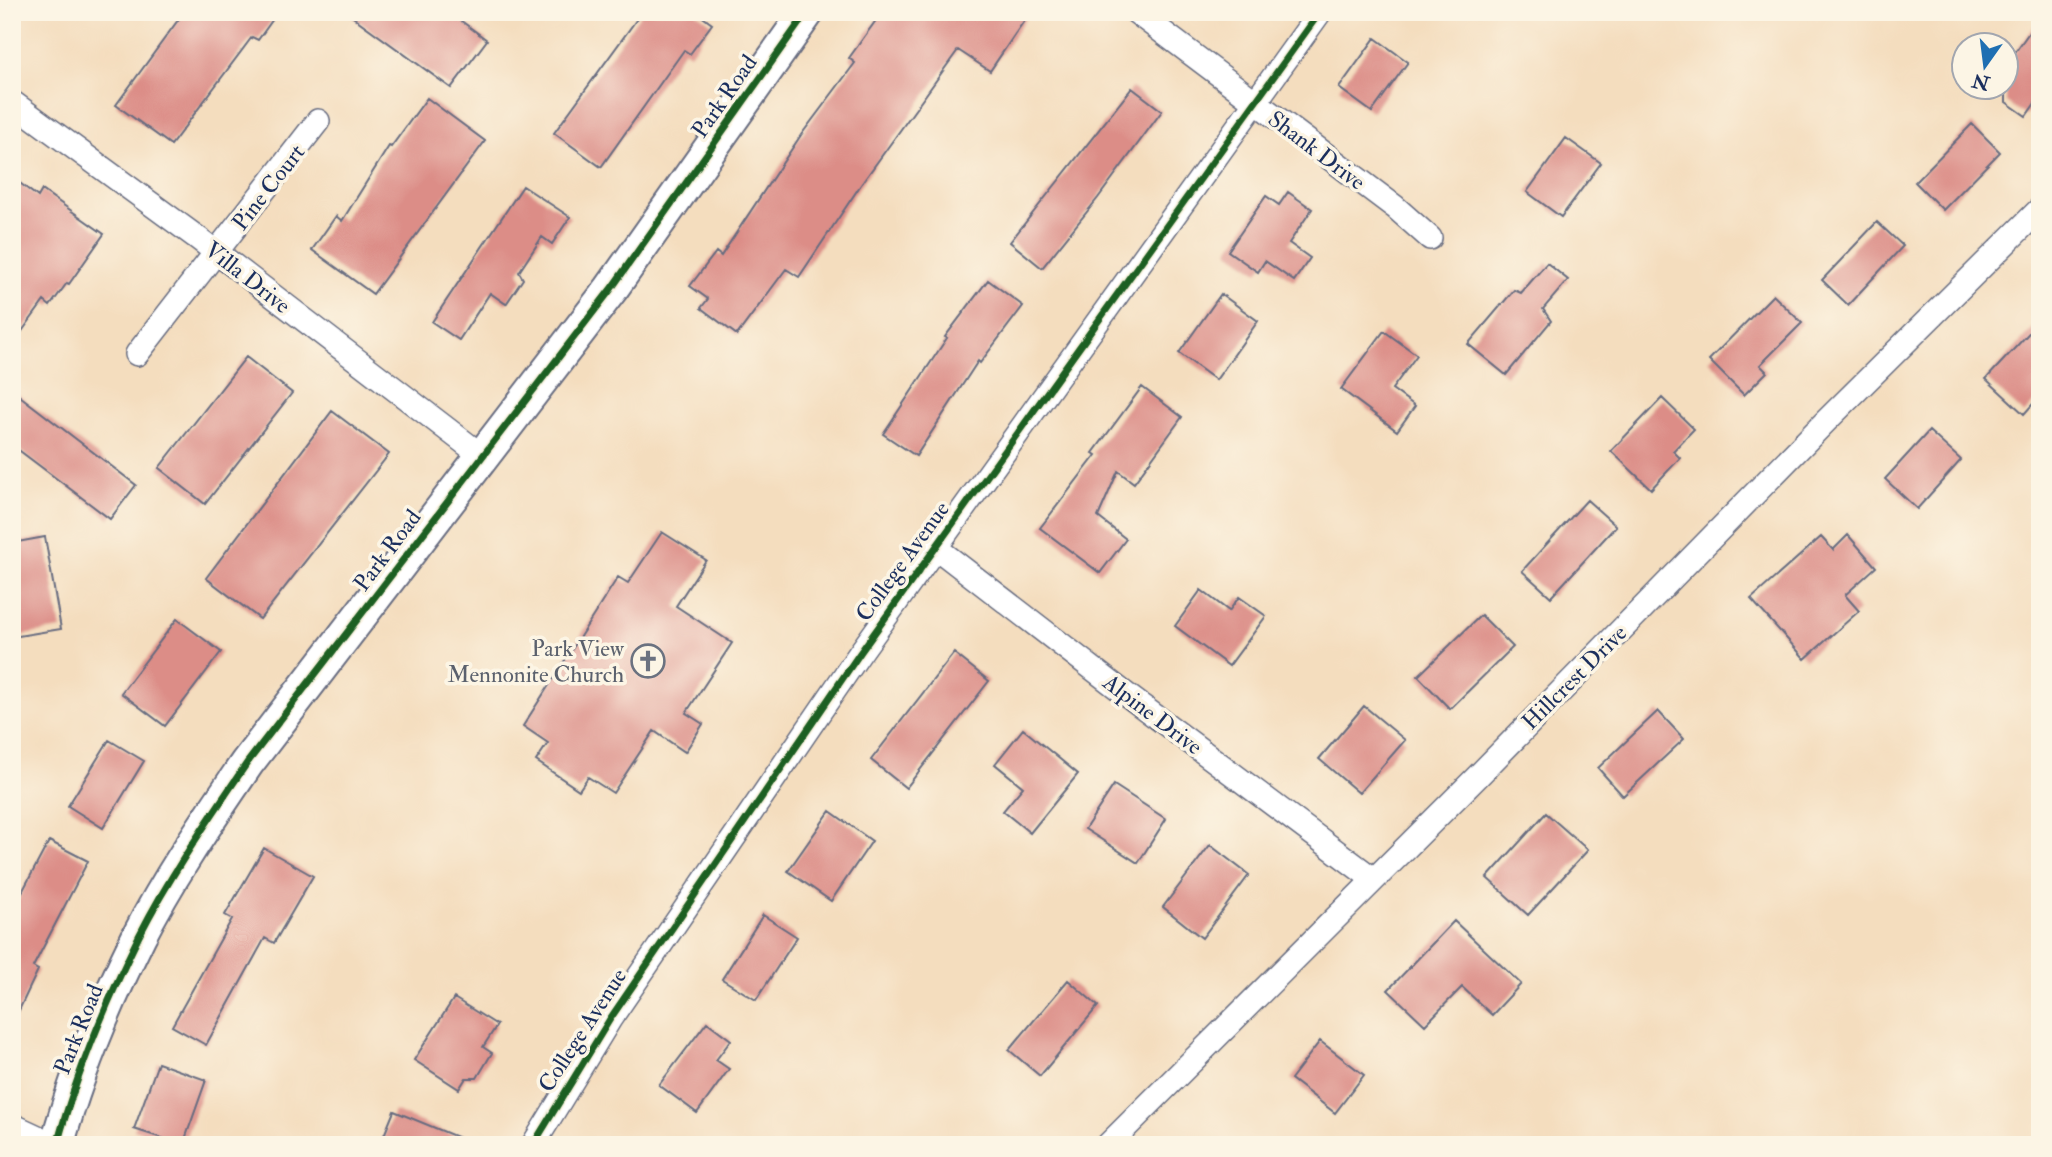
<svg xmlns="http://www.w3.org/2000/svg" width="2052" height="1157" font-family="'IM FELL Double Pica',serif">
<rect width="100%" height="100%" fill="#fcf5e5"/>
<filter id="ink" filterUnits="userSpaceOnUse"><feTurbulence type="fractalNoise" baseFrequency=".0143" numOctaves="2"/><feDisplacementMap in="SourceGraphic" scale="14" xChannelSelector="R" yChannelSelector="G"/><feConvolveMatrix kernelMatrix="1 2 1 2 8 2 1 2 1" color-interpolation-filters="sRGB"/></filter>
<filter id="wash" filterUnits="userSpaceOnUse"><feTurbulence type="fractalNoise" baseFrequency=".00686" numOctaves="4" result="noise"/><feDisplacementMap in="SourceGraphic" scale="28" xChannelSelector="R" yChannelSelector="G"/><feGaussianBlur stdDeviation="1.57" result="paint"/><feColorMatrix in="noise" values="0 0 0 0 0 0 0 0 0 0 0 0 0 0 0 0 0 1.4 0 .05"/><feComposite in="paint" operator="in"/></filter>
<g filter="url(#wash)">
<rect width="100%" height="100%" fill="#f4ddbe"/>
<g id="blocks">
<path fill="#dc8d87" d="M184,12H278L258,40L252,37L171,145L116,105Z
M346,12H449L487,40L451,88Z
M642,12H696L712,24L690,54L684,50L601,167L554,133Z
M882,12H1030L990,71L958,50L860,186L799,277L786,269L737,335L701,308L708,299L690,286L716,252L721,256L801,135L855,63L849,58Z
M2040,17V96L2026,116L2006,102V65Z
M1375,38L1408,62L1372,112L1339,88Z
M1132,88L1162,111L1098,198L1042,268L1010,242Z
M427,98L485,141L373,294L312,250L336,216L342,221L389,146L391,147Z
M1972,124L2000,152L1943,210L1915,182Z
M1566,138L1601,163L1561,217L1527,192Z
M12,177L38,197L42,190L104,234L69,284L67,283L50,306L44,301L12,345Z
M523,186L570,217L552,244L542,237L519,272L523,279L506,304L490,293L459,340L432,322Z
M1288,192L1312,209L1289,243L1310,258L1294,281L1265,261L1258,272L1228,251L1266,196L1279,205Z
M1877,222L1903,246L1848,305L1822,280Z
M1547,263L1568,280L1543,309L1551,321L1506,375L1468,344L1514,290L1521,293Z
M988,280L1023,306L980,363L978,361L916,456L883,434L947,338L945,337Z
M1221,294L1258,321L1216,380L1179,353Z
M1773,295L1802,323L1760,365L1767,372L1744,395L1709,360Z
M2040,321V396L2024,414L1986,379Z
M1384,331L1417,355L1392,389L1415,406L1397,431L1341,389Z
M246,357L292,393L205,504L159,468Z
M1142,387L1182,417L1134,483L1118,471L1098,517L1126,539L1100,573L1040,528L1096,455L1093,453Z
M12,390L136,485L110,519L12,445Z
M1662,398L1694,429L1673,451L1680,458L1651,489L1611,451Z
M332,411L389,454L260,619L206,578Z
M1929,431L1961,460L1917,509L1885,479Z
M1587,500L1616,526L1551,597L1522,571Z
M662,532L706,560L676,606L732,643L686,713L703,724L685,752L654,731L613,793L588,777L579,790L536,761L548,743L523,726L618,577L628,583Z
M1848,535L1876,567L1845,595L1859,611L1805,659L1751,599L1821,537L1833,550Z
M45,537L61,629L12,637V543Z
M1201,590L1229,611L1239,597L1266,616L1229,666L1175,626Z
M1481,615L1513,647L1450,709L1418,676Z
M177,619L221,652L165,726L121,693Z
M954,653L989,681L906,788L871,760Z
M1364,706L1405,740L1359,793L1319,759Z
M1658,711L1684,739L1623,796L1598,768Z
M1023,729L1078,774L1030,833L1003,811L1023,787L995,764Z
M109,740L144,761L103,828L68,806Z
M1114,785L1166,819L1138,863L1085,829Z
M830,811L872,841L831,901L788,871Z
M1546,813L1588,850L1528,915L1487,878Z
M49,841L88,861L33,967L38,970L12,1025V911Z
M1210,845L1249,875L1202,938L1163,907Z
M264,848L313,876L274,943L265,938L206,1045L172,1026L232,919L225,915Z
M763,915L797,937L756,1000L722,979Z
M1454,921L1521,984L1492,1015L1462,987L1425,1025L1388,990Z
M1068,980L1098,1006L1040,1076L1009,1050Z
M454,998L497,1025L483,1047L492,1053L477,1078H466L459,1089L414,1060Z
M707,1022L731,1040L716,1060L729,1069L697,1113L659,1085Z
M1320,1041L1364,1075L1335,1113L1291,1079Z
M158,1063L206,1080L183,1145L134,1129Z
M394,1111L474,1144L473,1145H380Z"/>
</g>
</g>
<g filter="url(#ink)">
<use href="#blocks" fill-opacity="0" stroke="#676c80" stroke-width="2"/>
<g fill="none" stroke-linecap="round" stroke-linejoin="round">
<defs>
<path id="street" d="M1136,12L1395,207L1430,238
M12,102L199,239L482,456
M137,354L318,121
M935,547L1123,692L1373,879
M12,1125L55,1145
M533,1145L610,1019L860,653L1320,12
M1108,1145L1476,778L1826,421L2040,209"/>
<path id="secondary" d="M57,1145C76,1075 107,1001 139,936C170,875 209,819 247,763L611,289L807,12"/>
</defs>
<use href="#street" stroke="#676c80" stroke-width="26"/>
<use href="#secondary" stroke="#676c80" stroke-width="37"/>
<use href="#street" stroke="#fff" stroke-width="23"/>
<use href="#secondary" stroke="#fff" stroke-width="33"/>
<defs>
<path id="cycleway" d="M57,1145C76,1075 107,1001 139,936C170,875 209,819 247,763L611,289L807,12
M533,1145L610,1019L860,653L1320,12"/>
</defs>
<use href="#cycleway" stroke="#fcf5e5" stroke-width="11"/>
<use href="#cycleway" stroke="#1b5e20" stroke-width="7"/>
</g>
</g>
<defs>
<symbol id="church-ring" viewBox="-11 -11 22 22"><circle r="9.5" fill="#fcf5e5" stroke="#6b7280" stroke-width="1.5"/><path d="M-1.2-6h2.4v3.5h3.3v2.4h-3.3V6h-2.4V-.1h-3.3v-2.4h3.3Z" fill="#6b7280"/></symbol>
</defs>
<g fill-rule="evenodd">
<use href="#church-ring" x="629" y="642" width="38" height="38"/>
</g>
<g text-anchor="middle" stroke-width="7" stroke-linejoin="round" paint-order="stroke">
<g font-size="23" fill="#1b2f5e" stroke="#fcf5e5">
<text transform="translate(724 96) rotate(-55)" y="8">Park Road</text>
<text transform="translate(1317 150) rotate(37)" y="8">Shank Drive</text>
<text transform="translate(268 187) rotate(-52)" y="8">Pine Court</text>
<text transform="translate(248 277) rotate(38)" y="8">Villa Drive</text>
<text transform="translate(387 550) rotate(-53)" y="8">Park Road</text>
<text transform="translate(902 561) rotate(-54)" y="8">College Avenue</text>
<text transform="translate(1574 677) rotate(-45)" y="8">Hillcrest Drive</text>
<text transform="translate(1153 714) rotate(37)" y="8">Alpine Drive</text>
<text transform="translate(78 1029) rotate(-68)" y="8">Park Road</text>
<text transform="translate(582 1030) rotate(-57)" y="8">College Avenue</text>
</g>
<g font-size="23" fill="#5b616d" stroke="#fcf5e5" text-anchor="end">
<text x="624" y="656">Park View<tspan x="624" dy="26">Mennonite Church</tspan></text>
</g>
</g>
<rect width="2052" height="1157" fill="none" stroke="#fcf5e5" stroke-width="42"/>
<g transform="translate(1985 66) rotate(194)"><circle r="33" fill="#fcf5e5" stroke="#a2a6af" stroke-width="2"/>
<path d="M0-5L12 26L0 18L-12 26Z" fill="#1f6fb2"/>
<text y="-10" font-size="19" font-weight="bold" text-anchor="middle" fill="#1b2f5e">N</text>
</g>
</svg>
